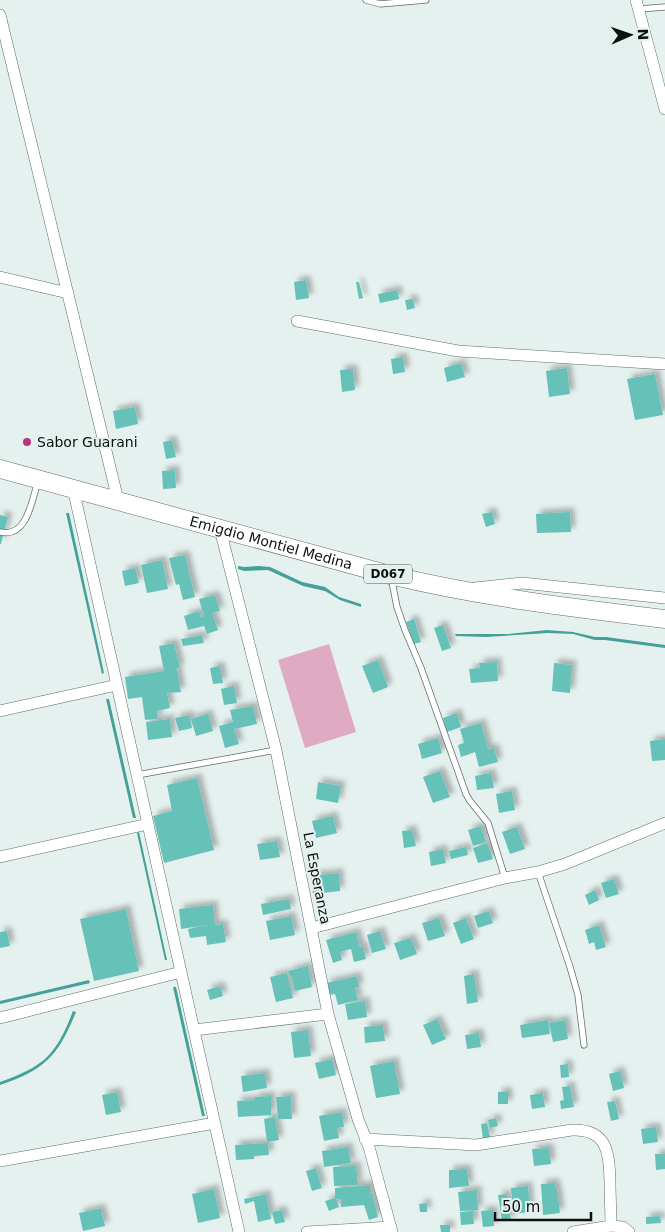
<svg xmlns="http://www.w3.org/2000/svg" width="665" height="1232" font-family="'DejaVu Sans',sans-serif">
<defs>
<filter id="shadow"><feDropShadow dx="4.5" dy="-4.5" stdDeviation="2.5" flood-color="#0004"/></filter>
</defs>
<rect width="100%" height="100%" fill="#e5f1ef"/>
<path fill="#e0aac2" d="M329,644L356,732L305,748L278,660Z"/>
<path fill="#44a199" d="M66,513H69L104,673L102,674Z
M238,566L244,567L259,566L270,567L302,582L325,587L339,597L361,604V607L340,600L325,591L303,586L268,570L244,571L238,569Z
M547,630L573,632L595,637H606L665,645V648L605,640H595L573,634L548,633L486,637L456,636L455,634H507Z
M106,699H109L136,818H133Z
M139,832L167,960H165L137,833Z
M89,980L90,983L0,1004V1001Z
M173,987H176L205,1116H202Z
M73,1011L76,1012C58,1056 45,1070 0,1085V1082C45,1066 56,1055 73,1011Z"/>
<path fill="#66c2b9" filter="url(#shadow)" d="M306,280L309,298L296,300L294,282Z
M356,282H359L363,298L359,299Z
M397,290L399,299L380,303L378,294Z
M413,299L415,308L407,310L405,300Z
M403,357L405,372L393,374L391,359Z
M461,363L465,377L447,382L444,368Z
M567,368L570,394L549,397L546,371Z
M353,369L355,390L342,392L340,370Z
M655,374L663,415L635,420L627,379Z
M135,407L138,424L116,429L113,411Z
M172,440L176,457L166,459L163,442Z
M175,470L176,488L163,489L162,471Z
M492,512L495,524L486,527L482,514Z
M570,512L571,532L537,533L536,514Z
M0,515L8,517L1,544H0Z
M185,555L195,597L183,600L179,584L176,585L169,558Z
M162,560L168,589L147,593L141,565Z
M135,568L139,583L125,586L122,571Z
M215,595L220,611L212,613L218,630L207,634L204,626L188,630L184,616L199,611L201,617L204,616L199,599Z
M414,619L421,642L414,644L406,622Z
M443,625L451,648L442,651L434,628Z
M202,635L204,643L183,646L181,639Z
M174,643L180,668L170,670L177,669L181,692L167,693L170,708L157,711L158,719L145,720L142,697L128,699L125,677L164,671L159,646Z
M378,660L388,687L373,693L362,666Z
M497,662L498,681L471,683L469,669L480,668L479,663Z
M554,663L572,665L570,693L552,691Z
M220,666L223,683L213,684L210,668Z
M234,686L237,703L224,705L221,689Z
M253,706L257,724L234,729L239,744L225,748L219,726L233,722L230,710Z
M457,713L461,727L447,732L443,718Z
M208,714L213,731L196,736L191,719Z
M189,715L192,728L179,731L175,718Z
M170,719L172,737L148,740L146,722Z
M481,723L488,749L494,748L498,762L479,767L475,752L461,757L458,745L464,743L460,729Z
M438,738L442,753L422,759L418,744Z
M665,739V760L652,761L650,741Z
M440,771L450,797L433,803L423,777Z
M491,773L494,788L477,790L475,776Z
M197,778L214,850L164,863L153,816L172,811L167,785Z
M318,782L341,786L338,803L316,799Z
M512,791L515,810L499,813L496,794Z
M333,816L337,833L316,838L312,821Z
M481,826L486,842L473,846L468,830Z
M517,827L525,849L510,854L502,832Z
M412,830L416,846L404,848L402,831Z
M277,841L280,857L260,860L257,844Z
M487,843L493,859L478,863L473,848Z
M466,847L468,855L451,859L449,851Z
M443,849L446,863L431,866L429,852Z
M339,873L340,891L313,894L311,876Z
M614,879L619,894L606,898L601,883Z
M595,890L599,900L589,905L585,895Z
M289,899L291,909L263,915L261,904Z
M213,905L215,925L223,924L226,942L207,945L206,936L190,938L188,929L207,925L181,929L179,909Z
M126,909L139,971L94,981L80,919Z
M489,911L493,923L478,928L474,916Z
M291,916L295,935L270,940L266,921Z
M439,918L445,936L428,941L422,923Z
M466,918L474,939L461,944L453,923Z
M599,925L606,947L596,950L594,942L589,944L585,930Z
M7,931L10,946L0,948V932Z
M380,931L386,949L372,953L367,935Z
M356,932L360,947L363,946L366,959L354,962L351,949L340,952L342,960L333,963L326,940Z
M411,938L417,954L400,960L394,943Z
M308,966L312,987L295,991L291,976H290L288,971Z
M287,973L293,998L276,1002L270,977Z
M474,974L478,1002L467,1004L464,976Z
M357,976L359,987L355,988L358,1000L338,1005L335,994L329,995L326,983Z
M220,986L223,996L210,1000L207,990Z
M365,1001L367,1017L348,1020L345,1004Z
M437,1019L446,1039L432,1045L423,1025Z
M548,1020L550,1034L522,1038L520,1025Z
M565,1020L568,1039L553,1042L549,1023Z
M383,1025L385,1041L365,1043L364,1027Z
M308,1030L311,1056L294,1058L291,1032Z
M479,1033L481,1047L467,1049L465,1035Z
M332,1059L336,1075L319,1079L315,1063Z
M394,1061L400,1094L376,1098L370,1066Z
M568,1064L569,1077L561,1078L560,1065Z
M620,1071L624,1088L613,1091L609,1074Z
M265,1073L267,1088L243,1092L241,1076Z
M570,1086L574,1107L561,1109L560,1101L564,1100L562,1087Z
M117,1092L121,1112L106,1115L102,1095Z
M498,1092H508V1104H498Z
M543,1093L545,1107L532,1109L530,1095Z
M271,1096V1115L238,1117L237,1101L255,1100V1097Z
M291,1096L292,1119H278L276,1097Z
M615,1101L619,1119L611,1121L607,1102Z
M342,1112L344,1127L337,1128L339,1138L324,1141L319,1116Z
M275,1117L279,1140L267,1142L264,1119Z
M496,1118L498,1126L490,1128L488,1120Z
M487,1123L490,1137L483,1139L481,1124Z
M656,1127L658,1142L643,1144L641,1129Z
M268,1143L269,1155L254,1156V1159L236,1160L235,1145Z
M348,1147L351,1163L324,1167L322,1151Z
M549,1148L551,1164L534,1166L532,1149Z
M655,1154H665V1169L656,1170Z
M356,1166L358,1185L334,1186L333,1167Z
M316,1168L322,1188L312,1191L306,1171Z
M467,1169L469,1186L449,1188V1170Z
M555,1183L556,1189H557L560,1213L543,1215L541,1184Z
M370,1185V1194L372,1193L378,1217L369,1220L364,1205L341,1207V1199H336L339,1207L329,1211L325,1201L335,1198V1188Z
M528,1186L530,1212L513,1214L511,1188Z
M214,1189L220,1218L198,1223L192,1194Z
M477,1190L478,1210L460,1211L458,1192Z
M266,1194L271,1219L258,1222L254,1201L245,1204L244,1199Z
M507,1194L511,1220L502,1221L498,1195Z
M427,1203V1212H420L419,1204Z
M101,1208L105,1226L83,1231L79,1213Z
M282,1210L285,1222L275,1224L272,1212Z
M493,1210L494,1226L483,1227L481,1211Z
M473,1211L474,1224L461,1225L460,1212Z
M660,1216L661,1223L646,1224V1217Z
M440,1225H450V1232H441Z"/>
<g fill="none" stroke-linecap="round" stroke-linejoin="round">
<defs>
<path id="service" d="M366,0L380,4L426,0
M639,9L665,7
M0,532C27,539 32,500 38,481
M391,577L397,607L405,630L421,668L466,794L470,801L488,823L505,878
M137,775L276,750
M538,872L570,967L578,995L584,1045"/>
<path id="minor" d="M636,0L665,109
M0,15L118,500
M0,277L68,293
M297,321L458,351L665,364
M73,488L239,1232
M220,529L276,750L328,1014L358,1119L369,1147L392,1232
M475,588L522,583L665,598
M0,711L117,685
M0,857L148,824
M312,928L505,878L538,872L565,864L665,823
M0,1018L181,972
M194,1030L328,1014
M365,1139L476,1145L572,1130C608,1129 609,1153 610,1182C610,1196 611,1211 611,1226L623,1227L629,1232
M0,1161L215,1123
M307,1232L391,1227
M573,1232L611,1226"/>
<g id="primary">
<path id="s1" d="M0,469L390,575C481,597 573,608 665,619"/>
</g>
</defs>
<use href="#service" stroke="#626c6a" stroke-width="7"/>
<use href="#minor" stroke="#626c6a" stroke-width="12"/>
<use href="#primary" stroke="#626c6a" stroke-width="19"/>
<use href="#service" stroke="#fff" stroke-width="5.5"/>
<use href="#minor" stroke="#fff" stroke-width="11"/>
<use href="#primary" stroke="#fff" stroke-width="18"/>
</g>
<circle fill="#b7357e" stroke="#e5f1ef" stroke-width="2" cx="27" cy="442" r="5"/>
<g text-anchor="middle" stroke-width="4" stroke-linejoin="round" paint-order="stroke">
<rect fill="#e5f1ef" stroke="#4d5452" stroke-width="1" x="364" y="564.5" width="48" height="19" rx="4"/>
<g font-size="12" font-weight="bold" fill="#0c100f">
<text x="388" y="578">D067</text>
</g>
<g font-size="14" fill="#0c100f" stroke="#e5f1ef" text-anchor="start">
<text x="37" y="447">Sabor Guarani</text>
</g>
<g font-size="14" fill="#0c100f" stroke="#e5f1ef">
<text dy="5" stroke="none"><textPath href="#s1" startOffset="281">Emigdio Montiel Medina</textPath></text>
<text transform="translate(317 878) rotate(79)" y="5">La Esperanza</text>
</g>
</g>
<g transform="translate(630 35) rotate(88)" stroke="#e5f1ef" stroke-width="4" paint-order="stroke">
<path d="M0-4L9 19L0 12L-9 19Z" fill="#0c100f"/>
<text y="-8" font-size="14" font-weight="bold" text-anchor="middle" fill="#0c100f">N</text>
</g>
<path d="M495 1212v8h96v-8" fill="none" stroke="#0c100f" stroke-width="2.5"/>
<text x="502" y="1212" font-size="15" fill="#0c100f" stroke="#e5f1ef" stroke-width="4" paint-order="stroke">50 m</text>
</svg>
